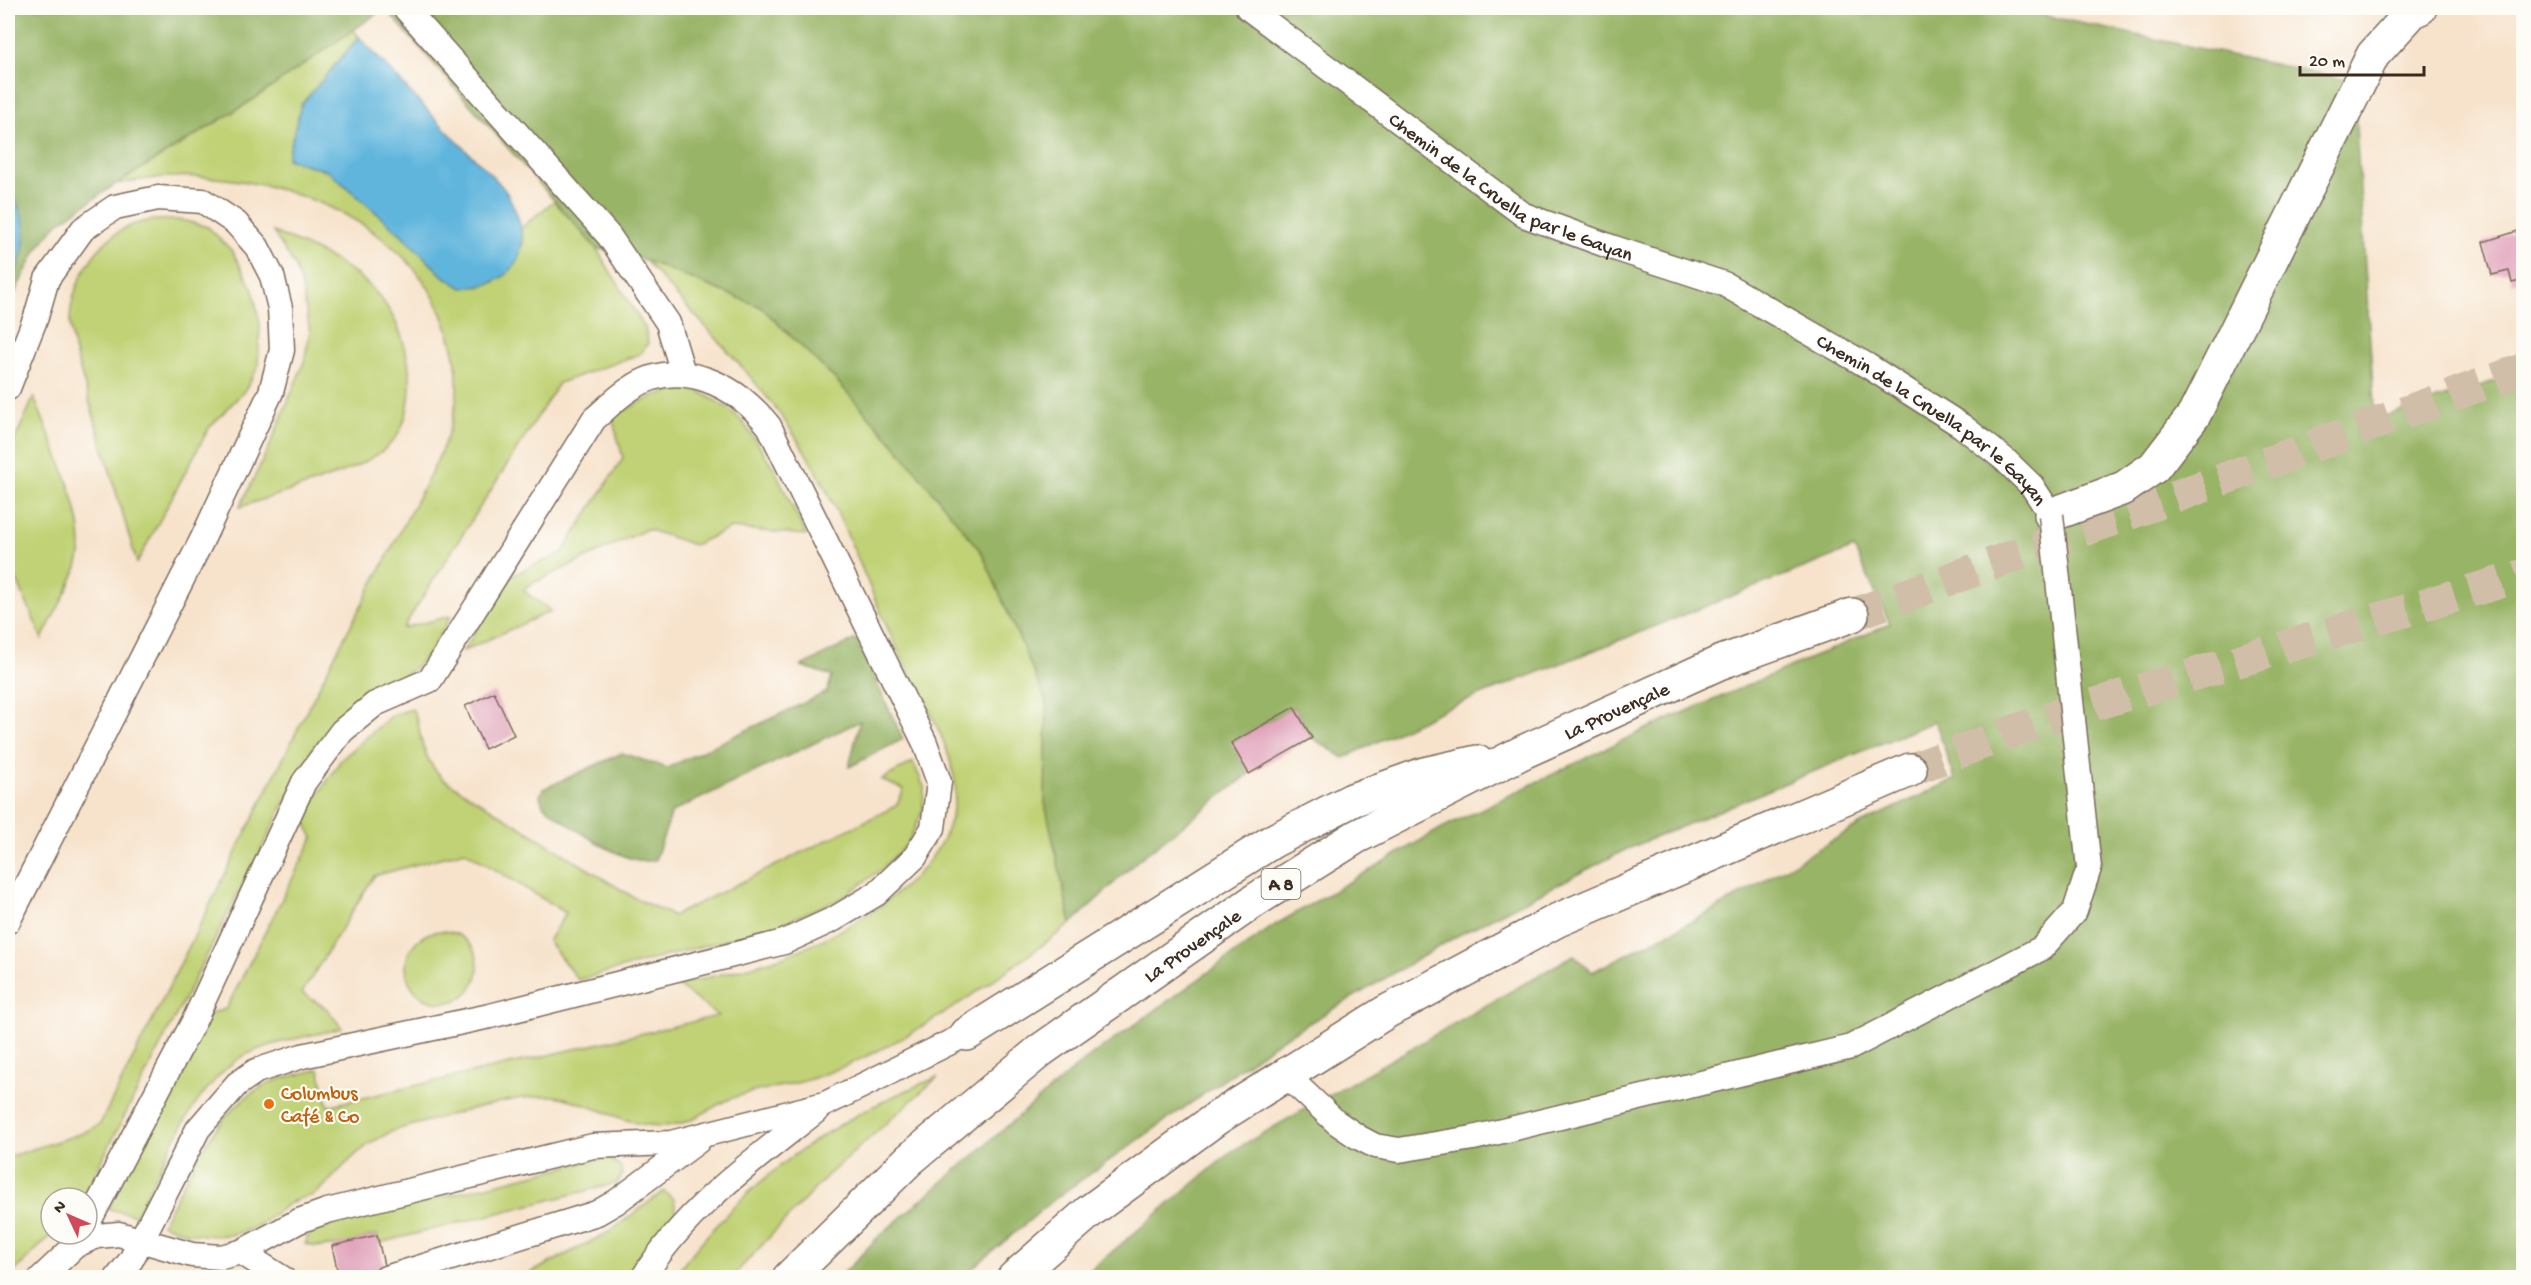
<svg xmlns="http://www.w3.org/2000/svg" width="2531" height="1285" font-family="'Gochi Hand',sans-serif">
<rect width="100%" height="100%" fill="#fdfcf7"/>
<filter id="ink" filterUnits="userSpaceOnUse"><feTurbulence type="fractalNoise" baseFrequency=".0167" numOctaves="2"/><feDisplacementMap in="SourceGraphic" scale="12" xChannelSelector="R" yChannelSelector="G"/><feConvolveMatrix kernelMatrix="1 2 1 2 8 2 1 2 1" color-interpolation-filters="sRGB"/></filter>
<filter id="wash" filterUnits="userSpaceOnUse"><feTurbulence type="fractalNoise" baseFrequency=".008" numOctaves="4" result="noise"/><feDisplacementMap in="SourceGraphic" scale="24" xChannelSelector="R" yChannelSelector="G"/><feGaussianBlur stdDeviation="1.35" result="paint"/><feColorMatrix in="noise" values="0 0 0 0 0 0 0 0 0 0 0 0 0 0 0 0 0 1.4 0 .05"/><feComposite in="paint" operator="in"/></filter>
<g filter="url(#wash)">
<rect width="100%" height="100%" fill="#f7e3cc"/>
<path fill="#c0d275" stroke="#7e7e4a" stroke-width="1.5" d="M353,29L359,37L301,105L287,159L328,171L402,235L443,276L478,287L494,282L507,273L523,243L521,228L554,201L596,248L645,328L648,343L640,354L559,383L403,628L451,616L430,652L412,670L346,711L314,746L84,1195L82,1198H51L52,1234L8,1278V1157L83,1133L100,1124C178,970 254,815 332,661C358,611 384,562 410,513C427,480 448,446 455,408C461,377 454,343 442,314C399,213 269,172 166,177C150,178 132,182 116,184L254,99Z
M181,220L208,227L232,251L253,290L260,324L258,367L245,390L209,428L137,563L74,349C73,340 70,330 70,321C71,279 103,227 148,221C159,219 171,220 181,220Z
M273,232C347,262 402,289 410,377C411,397 407,425 393,441C369,471 279,493 240,507L271,443L304,362L310,332L302,288L295,266Z
M645,260L761,307L835,379L895,445L982,553L1047,703L1045,803L1071,924C992,982 909,1045 814,1078C788,1087 761,1088 735,1097C713,1104 697,1122 673,1125C632,1131 598,1105 560,1097C524,1090 434,1120 395,1130C377,1138 360,1149 346,1164C336,1173 327,1185 316,1193C310,1198 301,1197 294,1201C282,1207 272,1217 260,1224C229,1242 193,1237 162,1224C187,1178 212,1117 258,1089C275,1078 300,1075 319,1069L328,1106L718,1016L677,985C712,976 749,969 782,957C839,936 924,889 947,830C952,817 957,797 955,782C948,734 914,686 894,642C862,573 836,496 793,433C751,370 694,317 645,260Z
M674,391H699L728,408L743,422L774,468L806,535L731,528L694,545L647,529L527,586L524,591L551,611L463,651L510,576L562,553L623,458L612,417L655,395Z
M34,397C49,438 90,517 79,560C74,582 52,617 42,639L8,559V455Z
M412,709C420,720 418,733 423,746C427,760 434,769 443,779L633,897L673,916L896,806L904,789L881,780L913,762L924,787L923,810L907,844L883,868L842,898L773,927L578,980L548,941L566,913L465,851L374,876L302,993L326,1008L342,1028C312,1036 266,1042 240,1058C191,1091 163,1164 136,1215L108,1209L205,1015L226,1009L313,838L303,818L341,760L392,715Z
M406 967a36 36 0 1 1 72 0a36 36 0 1 1-72 0Z
M938,1077L827,1176L732,1277H674C744,1181 828,1121 938,1077Z
M601,1158H610L621,1167L622,1175L617,1183L379,1243L377,1235C355,1240 327,1252 305,1244L310,1231L324,1226Z
M664,1191L674,1200L676,1212L628,1277L521,1278L609,1232Z"/>
<path fill="#98b466" stroke="#6a6f42" stroke-width="1.5" d="M8,8H2009L2353,81L2375,419L2523,372V1277H1082L1232,1151L1574,955L1592,972L1714,910L1861,824L1955,779L1935,721L1625,850L1457,936L1282,1039L1056,1198L962,1277H840L879,1236L1081,1063L1275,925L1442,828L1648,728L1890,624L1854,548L1445,709L1344,758L1312,738L1294,707L1232,743L1249,774L1136,862L1071,924L1045,803L1047,703L982,553L895,445L835,379L761,307L645,260L596,248L385,8L254,99L116,184L57,224L36,251L8,306Z
M856,639L903,739L849,767L860,721L672,812L655,860C626,868 566,823 543,805L540,796L543,789L622,753L667,768L827,692L832,676L801,666Z"/>
<path fill="#60b5dd" stroke="#4e707e" stroke-width="1.5" d="M359,37C393,73 426,110 461,145C474,159 499,179 508,195C535,244 523,285 462,288L443,276L402,235L328,171L287,159L301,105Z
M8,190C35,224 25,255 8,289Z"/>
<g id="blocks">
<path fill="#e1a3bb" d="M2524,229V280L2512,283L2509,271L2492,275L2483,242Z
M494,692L514,735L485,749L465,706Z
M1294,707L1312,738L1249,774L1231,743Z
M377,1235L387,1278H339L332,1246Z"/>
</g>
</g>
<g filter="url(#ink)">
<use href="#blocks" fill-opacity="0" stroke="#7d6b5b" stroke-width="1.5"/>
<g fill="none" stroke-linecap="round" stroke-linejoin="round">
<path stroke="#d1bea9" stroke-width="33" stroke-dasharray="33 16" stroke-linecap="butt" d="M1852,615L2524,369
M1910,770L2049,718L2524,575"/>
<defs>
<g id="service">
<path d="M405,8L609,236L668,323L683,373"/>
<path id="s1" d="M1248,8L1524,215L1614,248L1724,284L1868,366L1962,426L2004,459L2032,486L2051,515"/>
<path d="M8,388L36,317L47,279L83,229L115,207L158,198L203,201L236,223L257,247L272,276L280,308L282,350L271,392L201,542L8,921"/>
<path d="M1286,1075L1336,1122L1358,1137L1375,1146L1399,1150L1473,1138L1851,1047L2042,948L2075,911L2089,868"/>
<path d="M87,1225L194,1021L304,782L342,731L375,704L430,680L594,419C606,409 617,397 630,389C679,355 736,385 769,426L925,743L939,782L933,828L915,857L876,894L834,919L784,942L490,1016L302,1056L256,1071L237,1084L198,1129L131,1260L117,1278"/>
<path d="M76,1245L97,1236L119,1234L192,1255L221,1257L241,1252L299,1221L327,1211L593,1146L671,1143L825,1104L967,1034"/>
<path d="M241,1252L282,1278"/>
<path d="M41,1278L76,1245L82,1234"/>
<path d="M386,1278L597,1213L616,1202L698,1141"/>
<path d="M643,1278C685,1209 754,1160 816,1111"/>
</g>
<path id="minor" d="M2051,515L2124,488L2154,467L2194,415L2373,55L2414,10L2420,8"/>
<g id="motorway">
<path d="M967,1034L1273,841L1352,800L1424,774L1477,762"/>
<path id="s2" d="M789,1278L909,1160L1041,1050L1254,901L1356,837L1523,752L1719,663L1852,615"/>
<path d="M1014,1278L1090,1211L1217,1118L1386,1012L1558,920L1910,770"/>
</g>
</defs>
<use href="#service" stroke="#7d6b5b" stroke-width="27"/>
<use href="#minor" stroke="#7d6b5b" stroke-width="36"/>
<use href="#motorway" stroke="#7d6b5b" stroke-width="36"/>
<use href="#service" stroke="#fff" stroke-width="24"/>
<use href="#minor" stroke="#fff" stroke-width="33"/>
<use href="#motorway" stroke="#fff" stroke-width="33"/>
<defs>
<path id="service-bridge" d="M2051,515L2089,868"/>
</defs>
<use href="#service-bridge" stroke="#7d6b5b" stroke-width="27" stroke-linecap="butt"/>
<use href="#service-bridge" stroke="#fff" stroke-width="24"/>
</g>
</g>
<circle fill="#e8710a" stroke="#fdfcf7" stroke-width="2" cx="269" cy="1104" r="6"/>
<g text-anchor="middle" stroke-width="4.5" stroke-linejoin="round" paint-order="stroke">
<rect fill="#fdfcf7" stroke="#75695f" stroke-width="1.5" x="1261.5" y="869" width="39" height="30" rx="4.5"/>
<g font-size="18" font-weight="bold" fill="#3b2a1e">
<text x="1281" y="890">A 8</text>
</g>
<g font-size="20" fill="#3b2a1e" stroke="#fdfcf7">
<text dy="7" stroke="none"><textPath href="#s1" startOffset="320">Chemin de la Cruella par le Gayan</textPath></text>
<text dy="7" stroke="none"><textPath href="#s1" startOffset="806">Chemin de la Cruella par le Gayan</textPath></text>
<text dy="7" stroke="none"><textPath href="#s2" startOffset="1010">La Provençale</textPath></text>
<text dy="7" stroke="none"><textPath href="#s2" startOffset="524">La Provençale</textPath></text>
</g>
<g font-size="20" fill="#c56008" stroke="#fdfcf7" text-anchor="start">
<text x="281" y="1099">Columbus<tspan x="281" dy="23">Café &amp; Co</tspan></text>
</g>
</g>
<rect width="2531" height="1285" fill="none" stroke="#fdfcf7" stroke-width="30"/>
<g transform="translate(69 1216) rotate(314)"><circle r="28" fill="#fdfcf7" stroke="#afa8a0" stroke-width="1.5"/>
<path d="M0-4.5L10 22L0 15L-10 22Z" fill="#d1495b"/>
<text y="-9" font-size="16" font-weight="bold" text-anchor="middle" fill="#3b2a1e">N</text>
</g>
<path d="M2300 66v9h124v-9" fill="none" stroke="#3b2a1e" stroke-width="3"/>
<text x="2309" y="66" font-size="18" fill="#3b2a1e" stroke="#fdfcf7" stroke-width="4.5" paint-order="stroke">20 m</text>
</svg>
